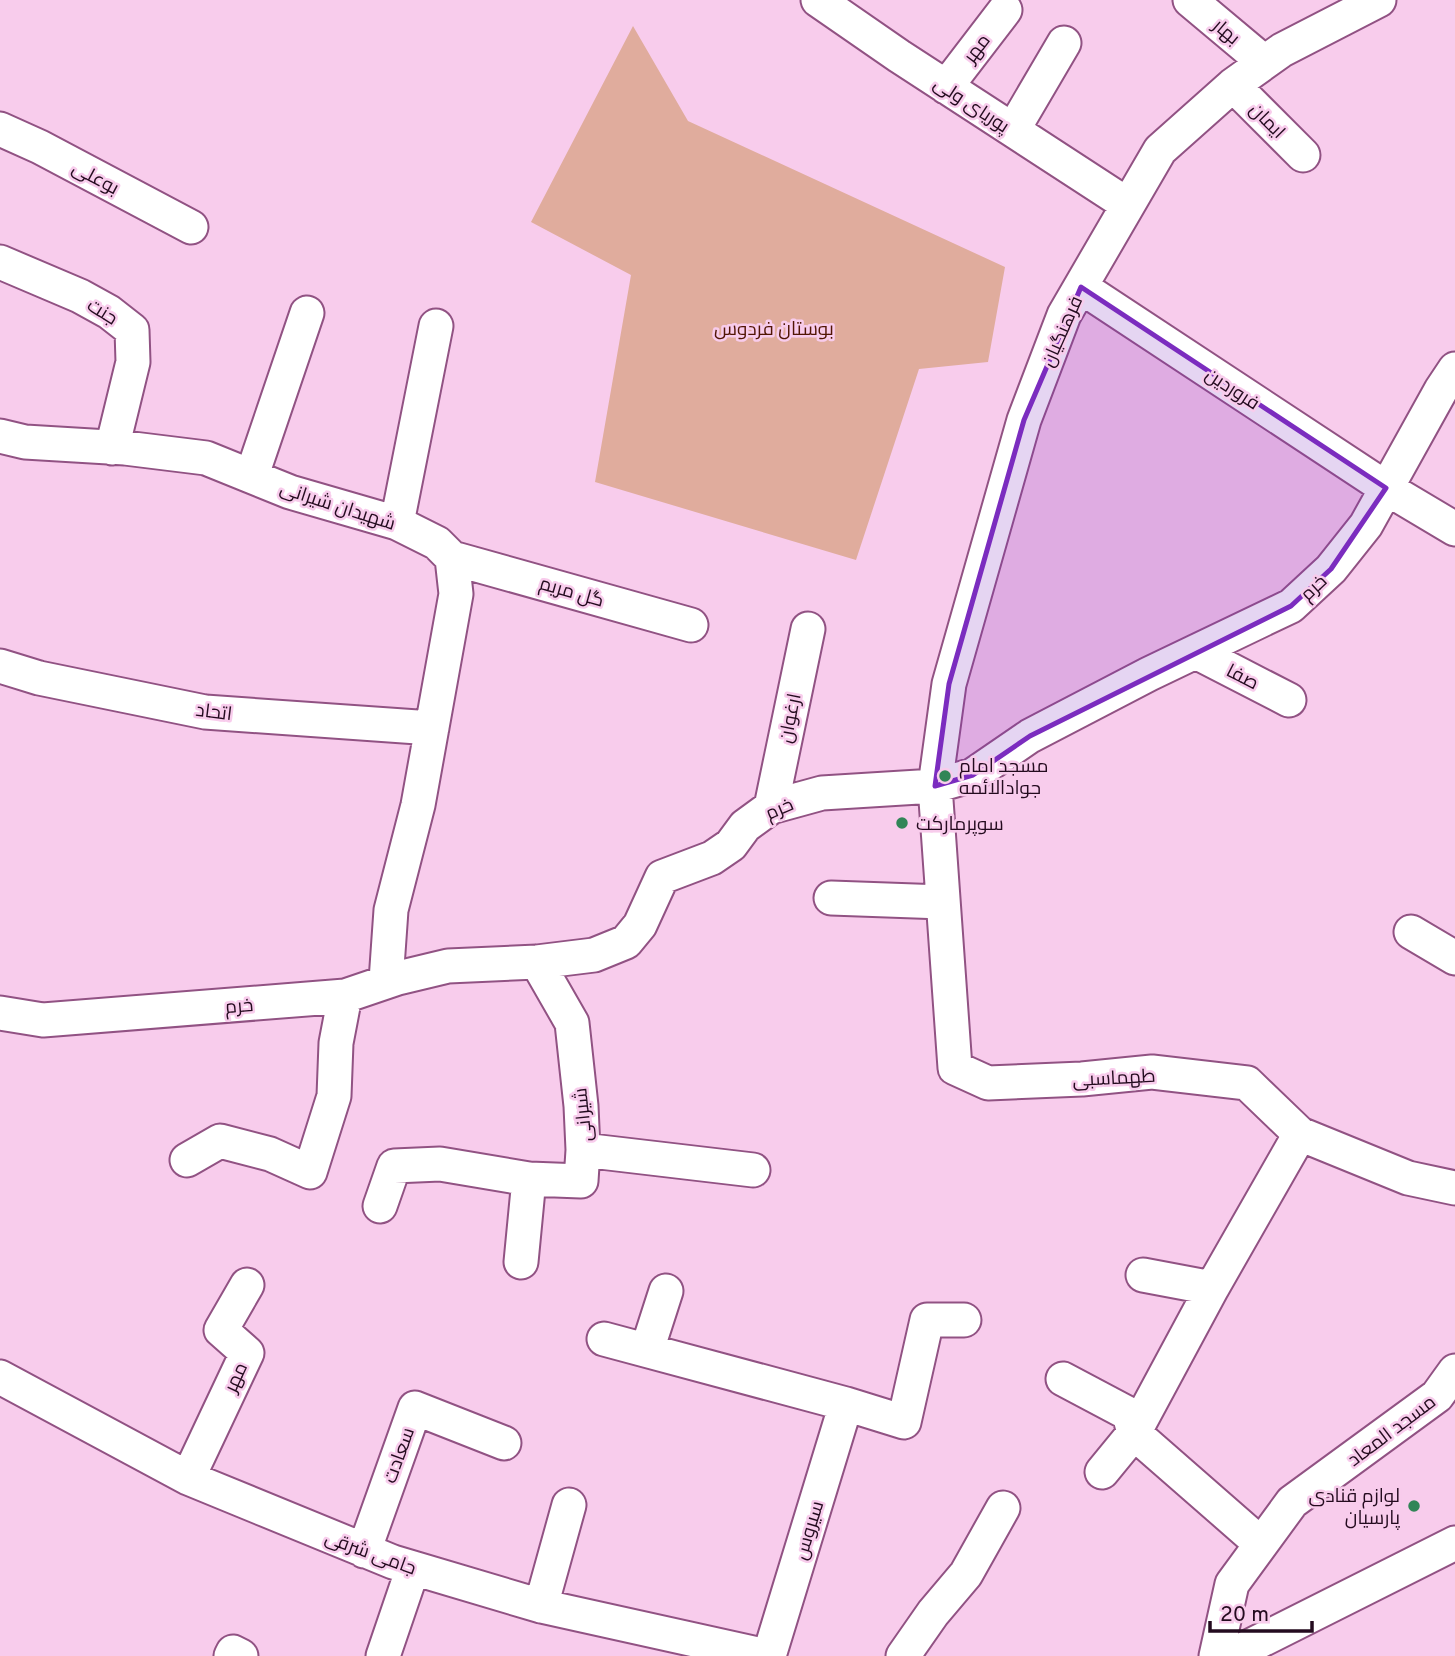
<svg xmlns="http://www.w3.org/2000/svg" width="1455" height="1656" font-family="Overpass,Cairo,sans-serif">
<rect width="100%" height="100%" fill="#f8ccec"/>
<path fill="#e0ac9d" d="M633,26L688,121L1005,267L988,362L919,369L856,560L595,482L631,275L531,222Z"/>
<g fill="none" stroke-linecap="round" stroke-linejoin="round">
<defs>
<path id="minor" d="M818,0L899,56L1128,205
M1190,0L1264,62
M1379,0L1282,50L1233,85L1160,150L1064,315L1024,420L949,684L935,786L955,1068L988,1083L1082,1079L1152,1072L1247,1083L1300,1134L1408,1178L1455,1188
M1233,85L1303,155
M946,87L1005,10
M0,129L40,147L191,227
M1013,130L1064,43
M0,262L80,296L109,312L132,330L133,362L112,448
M1081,287L1386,488L1455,529
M0,436L25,442L125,448L206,458L290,492L397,523L437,543L452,558L456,594L418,805L391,910L386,981
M252,475L307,313
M397,523L436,326
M452,558L691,625
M1196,652L1289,700
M0,666L39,678L205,712L432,728
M771,807L808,629
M831,898L943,902
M1411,932L1455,958
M537,962L572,1023L581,1106L583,1150L753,1170
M0,1013L43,1020L345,996L398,978L448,966L537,962L594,955L626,942L640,925L662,877L712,858L731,845L745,826L771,807L822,793L935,786L973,775L1030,736L1149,674L1291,606L1331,569L1366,525L1441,390L1455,369
M187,1160L220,1141L270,1154L310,1172L334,1096L336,1043L345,996
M380,1206L394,1166L440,1164L529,1179L581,1181L583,1150
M521,1262L529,1179
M1143,1275L1212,1288
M604,1339L846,1404L904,1422L927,1320H964
M647,1350L666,1291
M0,1377L188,1478L393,1562L541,1606L767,1656
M1063,1379L1129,1414L1134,1433L1261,1544
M1102,1472L1134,1433L1212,1288L1300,1134
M188,1478L247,1353L221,1330L247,1285
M364,1551L415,1408L504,1443
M541,1606L569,1505
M231,1656L233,1652L241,1656
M383,1656L413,1568
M769,1656L846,1404
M903,1656L933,1613L966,1574L1003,1508
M1216,1656L1232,1584L1292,1502L1437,1396L1455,1371
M1230,1656L1455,1543"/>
</defs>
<use href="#minor" stroke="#915283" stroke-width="37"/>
<use href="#minor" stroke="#fff" stroke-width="33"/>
</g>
<path fill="#7b2cbf" fill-opacity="0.2" stroke="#7b2cbf" stroke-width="5" stroke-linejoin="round" d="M1081,287L1386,488L1331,569L1291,606L1030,736L973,775L935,786L949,684L1024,420Z"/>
<g fill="#318557" stroke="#f8ccec" stroke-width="2.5">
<circle cx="945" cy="776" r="7"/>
<circle cx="902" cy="823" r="7"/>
<circle cx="1414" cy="1506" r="7"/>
</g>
<g text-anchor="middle" stroke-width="5" stroke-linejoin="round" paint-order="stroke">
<g font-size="19" fill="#240b1f" stroke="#f8ccec">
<text transform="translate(1227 31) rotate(40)" y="7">بهار</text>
<text transform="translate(976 48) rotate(-53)" y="7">مهر</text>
<text transform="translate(972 104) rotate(33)" y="7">پوریای ولی</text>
<text transform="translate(1268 120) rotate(45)" y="7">ایمان</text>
<text transform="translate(96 177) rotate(28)" y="7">بوعلی</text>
<text transform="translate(103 311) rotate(32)" y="7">جنت</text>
<text transform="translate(1061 331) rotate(-66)" y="7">فرهنگیان</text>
<text transform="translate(1233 388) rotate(33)" y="7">فروردین</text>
<text transform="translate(338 505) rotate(18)" y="7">شهیدان شیرانی</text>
<text transform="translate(1313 587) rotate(-43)" y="7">خرم</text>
<text transform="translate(572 591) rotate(16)" y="7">گل مریم</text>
<text transform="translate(1243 676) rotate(27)" y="7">صفا</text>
<text transform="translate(214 711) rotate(7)" y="7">اتحاد</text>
<text transform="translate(789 718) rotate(-79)" y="7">ارغوان</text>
<text transform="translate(779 808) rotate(-23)" y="7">خرم</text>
<text transform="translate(239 1005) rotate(-5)" y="7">خرم</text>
<text transform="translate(1114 1077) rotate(-3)" y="7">طهماسبی</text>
<text transform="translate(582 1115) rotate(-96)" y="7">شیرانی</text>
<text transform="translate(235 1377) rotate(-65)" y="7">مهر</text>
<text transform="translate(1391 1430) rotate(-37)" y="7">مسجد المعاد</text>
<text transform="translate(398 1455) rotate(-70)" y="7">سعادت</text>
<text transform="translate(808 1530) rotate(-73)" y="7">سیروس</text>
<text transform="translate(371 1552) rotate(20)" y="7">جامی شرقی</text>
</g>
<g font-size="19" fill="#511504" stroke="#f8ccec">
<text x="774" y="335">بوستان فردوس</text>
</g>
<g font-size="19" fill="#240b1f" stroke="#f8ccec" text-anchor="start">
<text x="959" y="772">مسجد امام<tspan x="959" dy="22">جوادالائمه</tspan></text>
<text x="916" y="830">سوپرمارکت</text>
<text x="1400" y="1502" text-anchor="end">لوازم قنادی<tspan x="1400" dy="22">پارسیان</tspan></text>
</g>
</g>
<path d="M1210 1621v10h102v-10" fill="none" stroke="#240b1f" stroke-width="3.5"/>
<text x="1220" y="1621" font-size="21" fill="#240b1f" stroke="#f8ccec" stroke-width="5" paint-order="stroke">20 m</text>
</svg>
